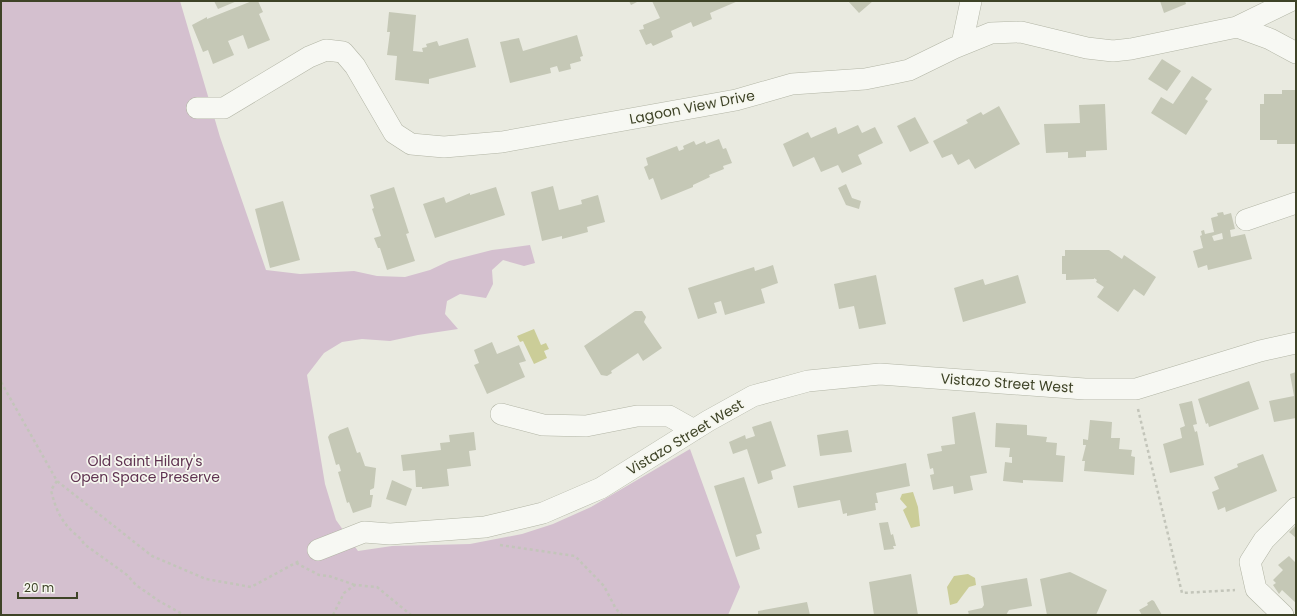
<svg xmlns="http://www.w3.org/2000/svg" width="1297" height="616" font-family="Poppins,sans-serif">
<rect width="100%" height="100%" fill="#e9eae0"/>
<path fill="#d4c0cf" d="M1,1H180L220,137L266,270L300,274L354,271L377,276L405,277L430,270L449,261L492,250L530,245L535,263L524,266L503,260L492,270L493,284L486,298L460,294L447,301L445,314L458,329L418,335L390,341L362,339L342,342L324,353L307,375L325,484L336,520L358,551L392,546L470,544L522,534L553,524L591,507L690,449L740,587L728,615H1Z"/>
<path fill="#cbcd98" d="M534,329L541,345L546,343L549,349L544,351L547,358L534,364L523,341L520,342L517,336Z
M913,492L918,507L920,526L911,528L903,510L907,507L900,499L902,494Z
M968,574L975,578L976,585L969,587L957,603L950,605L947,587L954,576Z"/>
<path fill="#c5c8b6" fill-rule="evenodd" d="M214,1H237L218,9Z
M252,1H258L263,12L259,14L270,40L248,49L243,35L228,41L234,55L213,64L208,50L203,52L192,25L207,17V19Z
M629,1H639L631,5Z
M652,1H738L710,13L712,19L693,27L691,22L671,31L673,37L653,46L651,43L646,45L639,30L644,29L643,25L660,18Z
M848,1H873L859,13Z
M1160,1H1185L1186,4L1164,13Z
M389,12L416,15L413,51L423,52L422,48L427,47L426,44L437,41L439,46L468,38L476,67L429,79V84L395,80L397,56L387,55L390,32H387Z
M577,35L583,56L580,57L581,61L570,64L571,69L559,72L557,66L550,68L551,73L510,83L500,42L519,38L523,51Z
M1162,59L1181,71L1167,91L1148,79Z
M1192,76L1212,89L1205,99L1208,101L1186,135L1151,113L1161,97L1173,104Z
M1282,90H1296V144H1277V140H1260V104H1264V94H1282Z
M1105,104L1107,150L1086,151V157L1068,158V152L1046,153L1044,124L1080,123L1079,105Z
M999,106L1020,144L975,169L969,159L958,165L952,154L942,158L933,141L968,123L966,120L981,112L983,115Z
M915,117L929,143L910,152L897,126Z
M858,125L862,133L875,127L883,143L858,155L862,164L842,173L838,165L821,172L814,157L793,167L783,144L808,132L811,138L836,127L838,134Z
M719,139L723,149L726,148L732,163L723,166L724,169L709,175L710,177L693,185V187L661,200L653,178L649,180L644,167L648,165L646,158L677,146L679,151L684,149L683,146L694,141L696,145L705,141L706,144Z
M846,184L852,198L861,201L859,209L846,205L838,188Z
M553,186L559,210L582,204L581,200L598,195L605,222L587,227L588,232L562,239V236L542,241L531,192Z
M394,187L409,233L406,234L415,261L387,270L380,248H378L374,238L381,236L372,209L374,208L370,195Z
M496,187L505,215L435,238L423,204L444,197L446,203L470,193V195Z
M283,201L300,260L270,268L255,209Z
M1223,212L1224,215L1231,213L1235,229L1230,230L1231,237L1245,234L1252,259L1208,270L1207,265L1198,268L1193,251L1203,248L1200,236L1202,235L1201,231L1204,230L1205,234L1214,232L1211,218L1218,216L1217,213ZM1222,233L1223,239L1214,241L1212,236Z
M1065,250H1109L1122,259L1124,255L1156,277L1144,296L1134,289L1118,312L1097,297L1104,287L1096,282L1097,280L1094,278V279L1066,280V274H1062V256H1065Z
M773,265L778,283L761,289L765,303L725,315L721,301L714,303L717,313L698,319L688,288L754,267L755,271Z
M876,275L886,324L859,329L854,306L839,309L834,284Z
M1018,275L1026,303L963,322L954,288L983,279L985,285Z
M635,311H642L646,317L644,322L662,348L643,361L638,353L611,371L612,373L607,376L601,375L584,346Z
M492,342L497,354L519,345L526,361L519,363L525,377L487,394L474,365L479,363L474,350Z
M1296,372V418L1274,422L1269,401L1294,396L1290,374Z
M1249,381L1259,409L1209,427L1208,423L1206,424L1198,399Z
M1192,401L1197,424L1193,425L1195,432L1197,431L1204,465L1170,473L1163,444L1182,438L1180,428L1185,426L1179,404Z
M975,412L987,473L970,476L973,490L954,494L953,486L933,490L930,475L934,474L933,468L930,469L927,454L942,451L941,446L955,444L952,417Z
M1090,420L1112,422L1111,438H1120L1119,449L1132,450L1131,456L1135,457L1134,475L1084,471L1085,461H1082L1086,445H1083V439L1088,440Z
M771,421L786,466L771,471L773,479L758,484L747,449L733,454L729,442L745,435L746,439L755,436L752,427Z
M996,423L1027,425V435L1047,437L1046,442L1057,443L1056,455L1065,456L1063,482L1023,480V483L1003,481L1005,462L1012,463V457H1009L1010,448L995,447Z
M348,427L357,453L360,452L365,466L376,468L374,488L370,490V495H373L371,507L353,513L349,502L347,503L338,472L341,471L339,464L336,465L328,437L330,434Z
M848,430L852,452L820,456L817,435Z
M474,432L476,450L469,451L471,466L447,469L449,486L422,489V487H416L415,470L403,471L401,455L441,450L440,443L450,442L449,435Z
M1263,454L1277,491L1226,512L1225,507L1218,510L1212,492L1219,489L1214,477L1238,467L1237,464Z
M906,463L910,486L876,493L878,503H875L876,510L847,516V513L843,514L840,500L798,508L793,486Z
M744,477L762,533L756,535L760,549L736,557L714,486Z
M392,480L412,489L406,506L386,499Z
M888,522L891,535L893,534L896,546H893L894,549L884,550L879,523Z
M1296,525V538L1289,532Z
M1289,556L1296,563V603L1282,590L1279,594L1273,585L1276,583L1273,580L1283,570L1278,565Z
M1070,572L1107,590L1096,615H1047L1040,579Z
M911,574L918,615H874L869,582Z
M1027,578L1032,606L1009,610L1006,615H969L968,611L982,608L984,605L981,586Z
M1152,600L1154,601L1162,615H1142L1139,610L1148,605L1147,603Z
M807,602L810,615H758V611Z"/>
<g fill="none" stroke-linecap="round" stroke-linejoin="round">
<defs>
<path id="minor" d="M1237,27L1270,39L1296,53
M962,44L971,1
M197,108H224L309,57L326,50L343,52L355,66L394,133L411,144L444,147L502,142L736,100L792,84L865,79L895,73L909,70L954,48L991,33L1021,32L1087,48L1113,51L1131,49L1237,27L1290,1
M1246,220L1296,203
M501,414L543,425L586,426L637,416H669L694,430
M318,550L364,532L390,534L485,527L543,513L601,488L708,421L753,396L808,381L880,374L1085,389H1136L1260,351L1296,343
M1283,615L1256,589L1250,562L1264,540L1296,508"/>
</defs>
<use href="#minor" stroke="#b2b5a5" stroke-width="22"/>
<path stroke="#c3c5ba" stroke-width="2.5" stroke-dasharray="3 3" stroke-linecap="butt" d="M1,382L57,481L152,556L206,579L251,587L301,560
M1138,409L1182,593L1235,590
M57,481L51,490C55,507 60,520 73,532C77,536 81,538 84,544L127,575L136,585L159,601L184,615
M500,545L575,556L604,586L616,609L622,615
M296,563L319,575L329,576L355,585
M333,615L344,593L355,585L377,587L411,615"/>
<use href="#minor" stroke="#f7f8f3" stroke-width="21"/>
</g>
<g text-anchor="middle" stroke-width="3.5" stroke-linejoin="round" paint-order="stroke">
<g font-size="14" fill="#3e4327" stroke="#f6f7ef">
<text transform="translate(692 107) rotate(-11)" y="5">Lagoon View Drive</text>
<text transform="translate(1007 383) rotate(4)" y="5">Vistazo Street West</text>
<text transform="translate(685 437) rotate(-31)" y="5">Vistazo Street West</text>
</g>
<g font-size="14" fill="#5f3351" stroke="#f6f7ef">
<text x="145" y="466">Old Saint Hilary's<tspan x="145" dy="16">Open Space Preserve</tspan></text>
</g>
</g>
<rect width="1297" height="616" fill="none" stroke="#3e4327" stroke-width="4"/>
<path d="M18 592v6h59v-6" fill="none" stroke="#3e4327" stroke-width="2"/>
<text x="24" y="592" font-size="12" fill="#3e4327" stroke="#f6f7ef" stroke-width="3" paint-order="stroke">20 m</text>
</svg>
